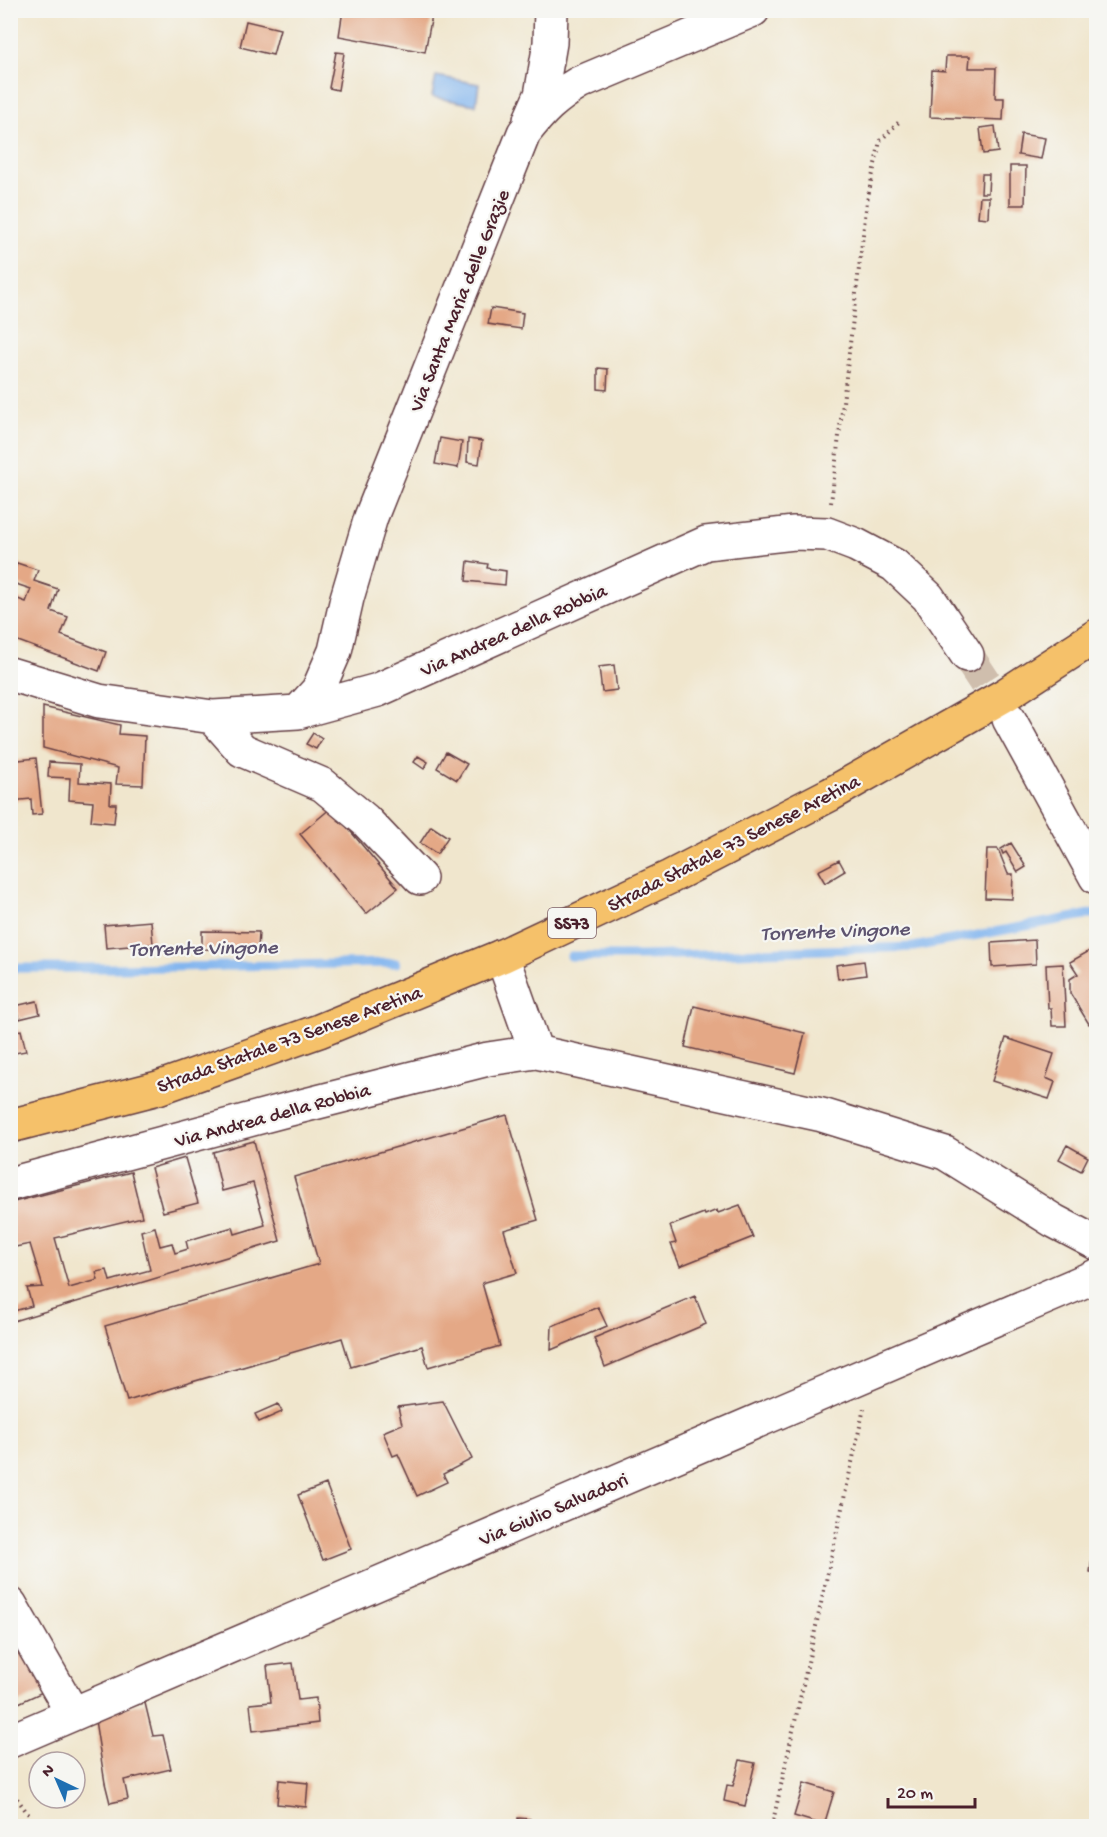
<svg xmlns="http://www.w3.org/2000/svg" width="1107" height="1837" font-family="'Gochi Hand',sans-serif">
<rect width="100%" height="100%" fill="#f6f6f2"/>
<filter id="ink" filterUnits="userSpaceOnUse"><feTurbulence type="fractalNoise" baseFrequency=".0167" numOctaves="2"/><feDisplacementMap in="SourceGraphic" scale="12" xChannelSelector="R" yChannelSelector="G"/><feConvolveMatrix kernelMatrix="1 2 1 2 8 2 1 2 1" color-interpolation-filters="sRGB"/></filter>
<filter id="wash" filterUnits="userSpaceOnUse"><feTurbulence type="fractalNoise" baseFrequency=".008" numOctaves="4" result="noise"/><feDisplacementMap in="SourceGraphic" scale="24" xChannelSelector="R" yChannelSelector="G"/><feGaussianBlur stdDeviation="1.35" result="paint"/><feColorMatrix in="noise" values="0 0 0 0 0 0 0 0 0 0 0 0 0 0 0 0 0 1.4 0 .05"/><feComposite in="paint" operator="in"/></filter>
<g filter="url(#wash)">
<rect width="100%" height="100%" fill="#f0e6cd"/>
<path fill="#82b5ef" stroke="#666a8d" stroke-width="1.5" d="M436,76L479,84L476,105L432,97Z"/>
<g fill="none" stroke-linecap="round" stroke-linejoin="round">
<path stroke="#82b5ef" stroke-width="9" d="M571,956H644L913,947L1096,913
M10,968H114L396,963"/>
</g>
<g id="blocks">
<path fill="#e4a886" d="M343,10H433L425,52L339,36Z
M246,21L280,29L273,55L240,47Z
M336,52L344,53L338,90L329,88Z
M946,56H970L969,68H996L995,98H1004L1003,120L930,117L932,70L945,71Z
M995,126L998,152L983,154L980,128Z
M1021,134L1045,138L1041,159L1018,155Z
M1010,166H1026L1025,205H1010Z
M982,174H989L988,193H981Z
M980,197H989L988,218L978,217Z
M491,308L523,313L521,329L488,324Z
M598,368L608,369L607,390L598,389Z
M440,438L462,442L458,468L435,464Z
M468,439L482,441L479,464L467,462Z
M468,561L488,564L487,568L506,571L505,585L466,581Z
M17,563L38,570L34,581L58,589L51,611L68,617L61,635L106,652L99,671L10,638V596L26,602L31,589L10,582Z
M614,665L617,690L602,692L599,667Z
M43,707L120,725L119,734L145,736L143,785L116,784L118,768L43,748Z
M313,733L322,739L316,749L306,744Z
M446,752L467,764L457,780L437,768Z
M418,756L428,762L424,769L414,762Z
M36,758L42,814L32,815L31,799L10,801V761Z
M49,762L80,764L79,782L111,784L110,804H116L114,823L91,821L93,802L69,800L70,778L48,777Z
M331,808L398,888L366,914L300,834Z
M431,826L448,837L437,854L420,843Z
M1011,843L1026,867L1018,872L1006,852L1003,854L1001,849Z
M987,849H998L1008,874H1013L1012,899L985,898Z
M839,860L845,871L825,883L818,871Z
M151,921L153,944L106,948L104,925Z
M202,931L259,932L258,950L202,949Z
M1035,940L1036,964L992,967L991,943Z
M1091,950L1096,958V1020L1089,1024L1070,993V979L1078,974L1070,962Z
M864,961L866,975L838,979L836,965Z
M1063,964L1066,1026H1052L1051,1008H1048L1046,965Z
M37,1001L40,1014L19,1019L15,1006Z
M694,1006L805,1033L795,1073L685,1047Z
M21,1030L26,1051L15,1053L10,1032Z
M1006,1038L1054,1054L1046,1078L1055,1082L1049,1099L992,1081Z
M507,1115L538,1220L504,1230L517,1273L482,1283L500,1346L428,1367L422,1346L351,1367L342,1338L127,1401L105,1326L319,1264L294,1177Z
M254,1141L280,1241L10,1322V1312L32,1306L27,1288L43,1287L30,1244L10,1248V1203L131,1172L142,1217L55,1238L69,1288L98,1280L96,1272L107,1270L110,1281L150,1270L141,1231L155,1227L160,1246L172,1243L175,1253L188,1249L186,1241L233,1227L235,1234L265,1225L253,1183L222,1191L213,1152Z
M1067,1145L1088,1157L1081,1171L1059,1159Z
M185,1158L198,1203L163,1212L151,1168Z
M740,1205L753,1237L680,1266L671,1244L676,1243L670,1226L704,1213L705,1215L717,1210L718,1213Z
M695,1296L706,1324L605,1367L594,1338Z
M598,1307L607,1326L551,1350L552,1326Z
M443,1401L472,1459L443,1474L447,1482L417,1496L398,1454L393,1456L383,1432L402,1424L398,1407Z
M278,1404L282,1412L259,1422L255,1414Z
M326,1484L351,1549L323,1560L298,1495Z
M1095,1538H1096V1573L1090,1572Z
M10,1624L47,1690L10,1707Z
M293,1663L298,1700L316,1698L318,1723L253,1731L250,1704L271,1702L267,1666Z
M145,1703L153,1736L163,1735L171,1769L124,1780L128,1799L110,1803L105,1783L94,1714Z
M740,1760L755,1763L745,1806L724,1801L727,1785L733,1786Z
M279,1780L308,1783L306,1807L277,1804Z
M804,1783L834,1792L824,1825L794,1816Z
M518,1818L530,1819L529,1826H518Z"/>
</g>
</g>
<g filter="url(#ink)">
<use href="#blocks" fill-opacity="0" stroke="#633d43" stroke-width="1.5"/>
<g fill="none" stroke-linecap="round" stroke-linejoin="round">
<path stroke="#cfbead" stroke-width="33" stroke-dasharray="33 16" stroke-linecap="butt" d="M967,655L1009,719"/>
<defs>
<path id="minor" d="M530,120L541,95L550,43L551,10
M10,674L99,701L213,717L298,712L378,690L706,543L794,533L827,534L856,545L894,565L928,597L967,655
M298,712L318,690L335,651L347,598L371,517L524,133C542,110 554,98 579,83L753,10
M213,717L242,750L323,785L365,820L420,878
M1009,719L1096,877
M502,956L536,1052L822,1115L945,1153L1054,1221L1096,1243
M10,1184L286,1110L488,1059L536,1052
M10,1604L73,1714
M10,1741L1096,1276"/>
<path id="major" d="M10,1126L158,1088L319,1031L502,956L670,877L831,794L1005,695L1096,636"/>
</defs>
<use href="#minor" stroke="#633d43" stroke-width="36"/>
<use href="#major" stroke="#633d43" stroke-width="36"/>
<path stroke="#633d43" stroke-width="4" stroke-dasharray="1.5 4.5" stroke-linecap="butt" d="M831,503L867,201L880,141L899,122
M10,1789L37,1826
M772,1826L864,1408"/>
<use href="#minor" stroke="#fff" stroke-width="33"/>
<use href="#major" stroke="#f5c16b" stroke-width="33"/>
</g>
</g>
<g text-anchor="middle" stroke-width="4.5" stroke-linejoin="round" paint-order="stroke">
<rect fill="#f6f6f2" stroke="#7e6067" stroke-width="1.5" x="548" y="908" width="48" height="30" rx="4.5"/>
<g font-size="18" font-weight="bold" fill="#4a1f2b">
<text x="572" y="929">SS73</text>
</g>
<g font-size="20" fill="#4a1f2b" stroke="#f6f6f2">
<text transform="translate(458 300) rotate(-68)" y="7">Via Santa Maria delle Grazie</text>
<text transform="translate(513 629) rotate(-24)" y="7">Via Andrea della Robbia</text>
<text transform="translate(733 842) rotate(-27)" y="7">Strada Statale 73 Senese Aretina</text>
<text transform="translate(289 1038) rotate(-20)" y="7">Strada Statale 73 Senese Aretina</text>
<text transform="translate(272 1114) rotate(-15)" y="7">Via Andrea della Robbia</text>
<text transform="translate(553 1508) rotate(-23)" y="7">Via Giulio Salvadori</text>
</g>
<g font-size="21" font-style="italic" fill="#5e5470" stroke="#f6f6f2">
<text transform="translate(835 930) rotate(-2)" y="7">Torrente Vingone</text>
<text transform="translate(203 947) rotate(-1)" y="7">Torrente Vingone</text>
</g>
</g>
<rect width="1107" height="1837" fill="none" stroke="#f6f6f2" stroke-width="36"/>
<g transform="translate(57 1780) rotate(316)"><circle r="28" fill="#f6f6f2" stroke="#b1a0a2" stroke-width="1.5"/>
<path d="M0-4.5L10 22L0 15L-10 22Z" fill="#1f6fb2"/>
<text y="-9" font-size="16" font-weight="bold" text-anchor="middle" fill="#4a1f2b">N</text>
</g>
<path d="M888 1798v9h87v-9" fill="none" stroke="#4a1f2b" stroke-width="3"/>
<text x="897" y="1798" font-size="18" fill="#4a1f2b" stroke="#f6f6f2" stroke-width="4.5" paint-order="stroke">20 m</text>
</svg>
